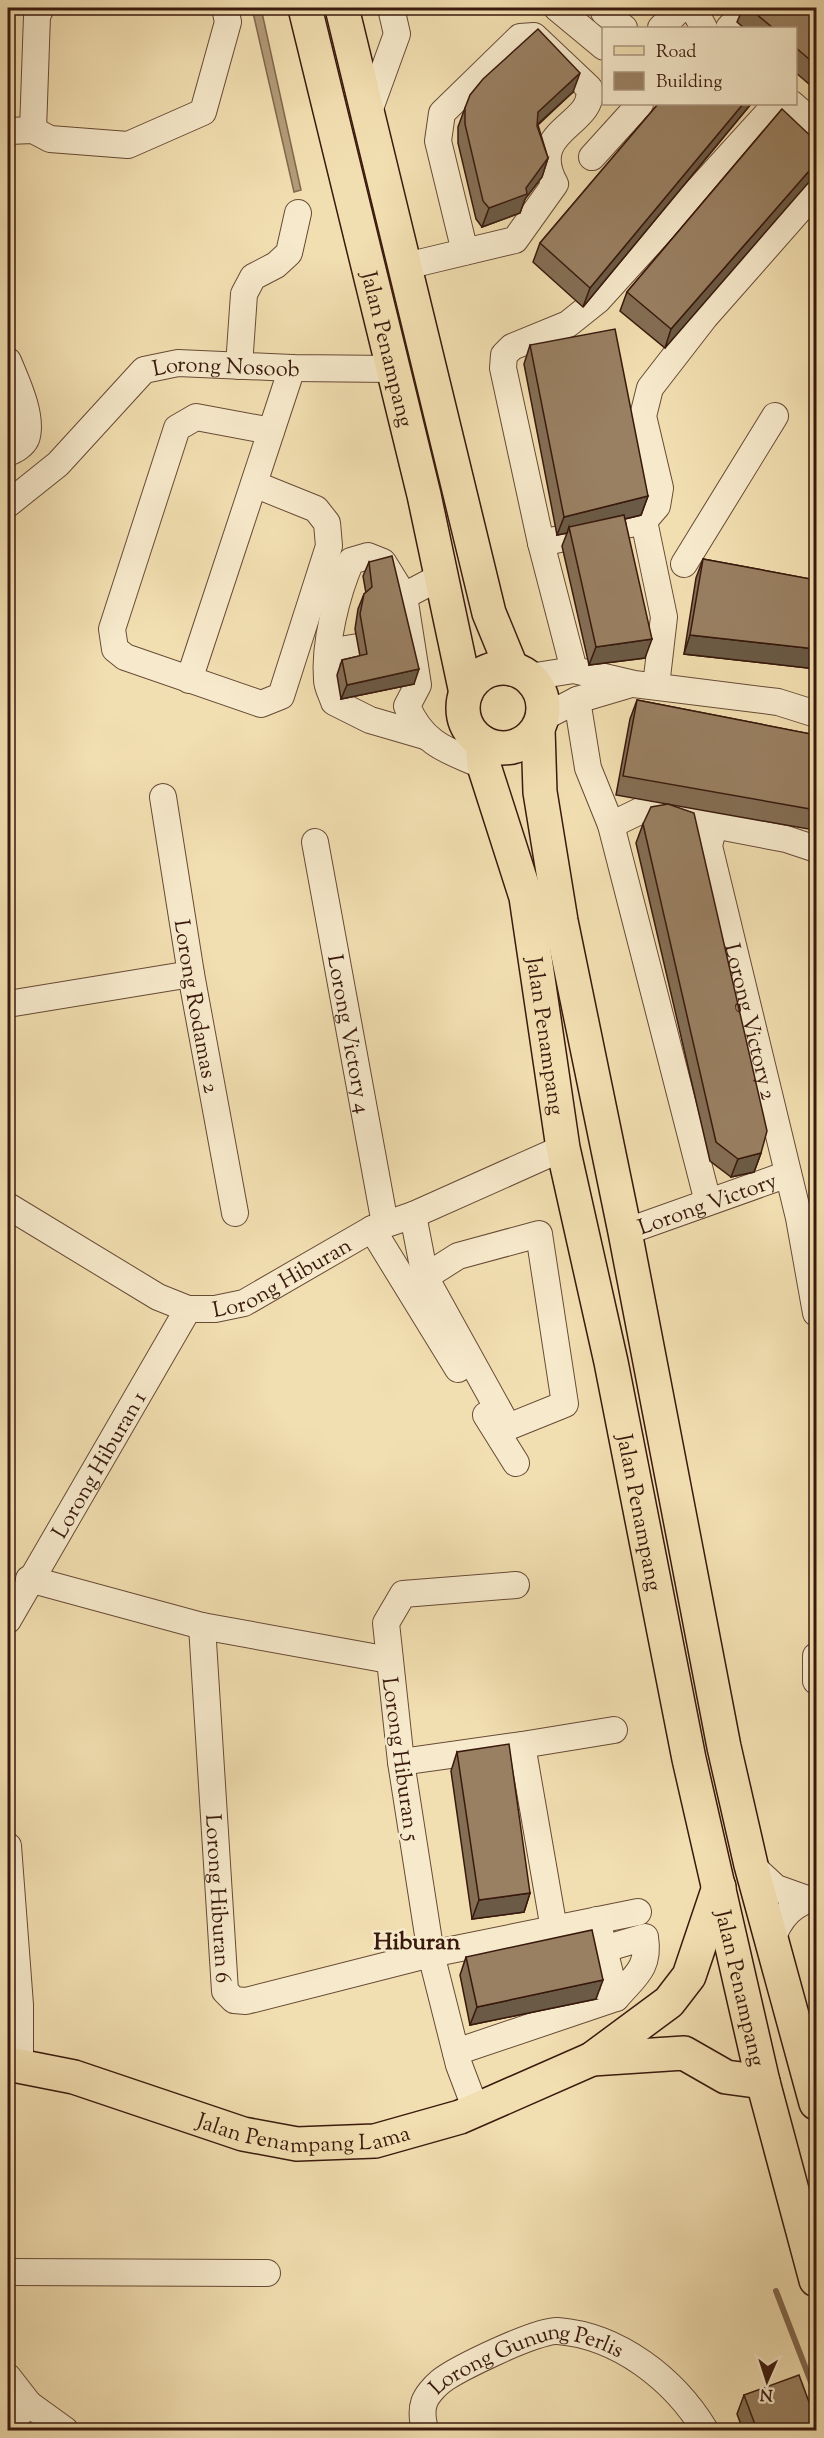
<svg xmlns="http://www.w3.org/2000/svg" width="824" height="2438" font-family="'Sorts Mill Goudy',serif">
<rect width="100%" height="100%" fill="#f2dfb1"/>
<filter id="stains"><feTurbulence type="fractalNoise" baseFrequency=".00333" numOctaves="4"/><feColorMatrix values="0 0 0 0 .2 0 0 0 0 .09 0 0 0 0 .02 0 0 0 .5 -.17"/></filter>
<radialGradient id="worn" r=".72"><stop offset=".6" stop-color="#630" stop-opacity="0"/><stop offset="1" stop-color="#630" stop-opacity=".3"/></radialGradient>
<path fill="#b39c79" stroke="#82684e" stroke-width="1.5" d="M252,8H261L301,190L294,192Z"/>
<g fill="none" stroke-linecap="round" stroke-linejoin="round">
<path stroke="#82684e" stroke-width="6" d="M776,2291L816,2395"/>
<defs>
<g id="minor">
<path d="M557,8L604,47"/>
<path d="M693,8L704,28"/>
<path d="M604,12L624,28"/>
<path d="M661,28L681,8"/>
<path d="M729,28L748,8"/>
<path d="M792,104L816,125"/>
<path d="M368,114L397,34L391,8"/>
<path d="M33,130L37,16L41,8"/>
<path d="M8,131L33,130L50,139L128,145L203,112L228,22L225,8"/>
<path d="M592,157L640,104"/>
<path d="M406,266L515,240L555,184C525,129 597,125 589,88L534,36L520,37L442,113L438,141L465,252"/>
<path d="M8,361C16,380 34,418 26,439C23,446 14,450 8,453"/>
<path d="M239,366L244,294L253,277L276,265L289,253L298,213"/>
<path d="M254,484L316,509L327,523L329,546L281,696L261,704L125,657L115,649L112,629L177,428L196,417L271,431"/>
<path id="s1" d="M8,504L58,464L144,370L178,363L292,368L393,369"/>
<path d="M644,521L664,617L656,686"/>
<path d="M541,543L644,521L657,506L660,488L643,416L650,388L705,317L816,191"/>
<path d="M684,564L775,416"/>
<path d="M442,576L404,596L418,685L407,706C423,745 449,751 484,766"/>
<path d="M404,596L383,562L368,556L351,561C337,593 324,644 327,680C327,687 332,695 334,702L370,720L425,736"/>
<path d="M328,652L358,647"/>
<path d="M574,670L541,543L503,368L504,355L512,347L568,324L598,300L776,104"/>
<path d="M529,677L574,670L634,684L778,702L816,714"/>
<path d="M189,680L292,368"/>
<path d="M577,700L588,768L611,825L708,1202"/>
<path d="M542,718L577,700L631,684"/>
<path id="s2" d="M163,797L191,974L235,1213"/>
<path d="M611,825L640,811L786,839L816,849"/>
<path id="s3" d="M714,825L709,846L799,1218L816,1313"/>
<path id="s4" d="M315,842L385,1224"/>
<path d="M8,1004L191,974"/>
<path id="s5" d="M8,1206L158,1297L188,1309H215L244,1303L372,1229L413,1215L563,1148"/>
<path d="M413,1215L425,1277"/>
<path d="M372,1229L458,1369"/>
<path id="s6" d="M625,1232L788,1174"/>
<path d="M539,1234L565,1404L508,1427L425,1277L458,1256Z"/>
<path d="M486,1415L516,1463"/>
<path d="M29,1579L202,1626L389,1660"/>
<path id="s7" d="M8,1620L188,1309"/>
<path id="s8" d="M202,1626L225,1991L234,2000L246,2001L431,1954L638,1912"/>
<path d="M816,1656V1681"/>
<path d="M522,1745L614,1730"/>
<path d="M401,1762L522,1745L554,1929"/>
<path d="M8,1846L20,2005V2065"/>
<path d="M751,1865L776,1888L807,1899"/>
<path d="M772,1940C779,1919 793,1902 816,1898"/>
<path d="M604,1949L645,1937C650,1968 635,1976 616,1998"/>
<path d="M456,2052L616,1998L597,1920"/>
<path d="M476,2110L459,2065L431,1954L401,1762L386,1623L403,1594L516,1585"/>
<path d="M8,2272L267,2273"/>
<path d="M8,2377L29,2404L65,2430"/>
<path d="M8,2424L29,2404"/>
<path id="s9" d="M425,2430C423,2422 421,2412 424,2403C426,2396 434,2387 440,2382C456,2369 539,2329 558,2331C619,2336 674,2379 705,2430"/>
</g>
<g id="major">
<path id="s10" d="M305,8L424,495L466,693"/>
<path d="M342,8L489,613L512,669"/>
<circle cx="503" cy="708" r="40"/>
<path d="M538,729L540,792L561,921L625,1232L724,1747L751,1865L816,2103"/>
<path id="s11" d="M482,742L484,766L526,897L563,1148L611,1362L689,1759L763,2082L816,2280"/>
<path d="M592,2059L684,2053L726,2077L763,2082"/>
<path id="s12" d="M8,2064L74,2077L243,2134L297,2144L375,2141L460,2117L592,2059L669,2002L689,1976L719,1887"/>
</g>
</defs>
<use href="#minor" stroke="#674a36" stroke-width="28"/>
<use href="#major" stroke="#39190d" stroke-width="36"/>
<use href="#minor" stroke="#f7eacc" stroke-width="26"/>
<use href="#major" stroke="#f2dfb1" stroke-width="33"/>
</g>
<path fill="#846e54" stroke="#39190d" stroke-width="1.5" d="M743,8H816V90L795,72V28H744L737,22Z
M573,92L538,125L548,158L542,177L525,199L520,213L482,227L476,219L458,143V127L465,108Z
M658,104H751L583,307L533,262L540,243Z
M782,109L665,348L620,311L627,292Z
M530,345L648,496L641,515L625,519L645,658L589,665L562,546L567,533L557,535L524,364Z
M703,559L816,580V669L684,654L696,578Z
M369,562L414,684L341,699L337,675L342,660L360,656L355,629L358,609L364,594L366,593L363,576Z
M637,700L816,735V823L814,830L616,795L630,719Z
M643,824L761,1153L754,1172L731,1177L710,1161L636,843Z
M457,1752L530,1893L524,1912L472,1919L451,1771Z
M466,1957L596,1999L470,2025L460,1975Z
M744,2395L816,2428V2430H743L737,2414Z"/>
<path fill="#6b5a45" stroke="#39190d" stroke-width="1.5" d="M580,73L573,92L531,130L538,112Z
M743,104H751L583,307L590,288Z
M548,158L542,177L525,199L520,213L482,227L489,208Z
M816,163V174L665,348L671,329Z
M648,496L641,515L570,532L569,527L567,533L557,535L564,517Z
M690,635L816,649V669L684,654Z
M652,639L645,658L589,665L596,647Z
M419,669L414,684L341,699L347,685Z
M761,1153L754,1172L731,1177L738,1159Z
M530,1893L524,1912L472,1919L479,1900Z
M603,1980L596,1999L470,2025L477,2007Z
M816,2425V2430H802Z"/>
<path fill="#998062" stroke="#39190d" stroke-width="1.5" d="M749,8H816V65L795,47V28H773Z
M538,29L580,73L538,112L537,126L548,158L526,188L527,194L489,208L483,201L465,124V108L470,95L483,79Z
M658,104H743L590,288L540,243Z
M782,109L816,141V163L671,329L627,292Z
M615,329L648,496L564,517L530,345Z
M624,515L652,639L596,647L569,527Z
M392,556L419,669L347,685L342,660L367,654L360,614L364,594L372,587L369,562Z
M703,559L816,580V649L690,635Z
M637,700L816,735V810L623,776Z
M668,804L694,813L767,1131L761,1153L738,1159L716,1142L643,824L651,807Z
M509,1744L530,1893L479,1900L457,1752Z
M592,1930L603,1980L477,2007L466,1957Z
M799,2375L816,2421V2425L802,2430H757L744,2395Z"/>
<g text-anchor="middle" stroke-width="5" stroke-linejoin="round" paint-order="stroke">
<g font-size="22" fill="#39190d" stroke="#f7eacc">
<text dy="8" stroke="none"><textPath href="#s10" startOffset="351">Jalan Penampang</textPath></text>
<text dy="8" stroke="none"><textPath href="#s1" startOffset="274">Lorong Nosoob</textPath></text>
<text dy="8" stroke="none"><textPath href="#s2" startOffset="212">Lorong Rodamas 2</textPath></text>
<text dy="8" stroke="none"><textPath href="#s3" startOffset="202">Lorong Victory 2</textPath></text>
<text dy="8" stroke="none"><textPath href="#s4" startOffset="195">Lorong Victory 4</textPath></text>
<text dy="8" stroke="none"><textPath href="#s11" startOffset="302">Jalan Penampang</textPath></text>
<text dy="8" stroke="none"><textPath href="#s6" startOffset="87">Lorong Victory</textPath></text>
<text dy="8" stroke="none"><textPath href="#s5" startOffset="309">Lorong Hiburan</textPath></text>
<text dy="8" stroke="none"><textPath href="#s7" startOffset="180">Lorong Hiburan 1</textPath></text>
<text dy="8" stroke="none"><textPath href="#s11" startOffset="788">Jalan Penampang</textPath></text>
<text transform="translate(402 1759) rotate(82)" y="8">Lorong Hiburan 5</text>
<text dy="8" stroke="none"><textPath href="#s8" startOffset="273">Lorong Hiburan 6</textPath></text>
<text dy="8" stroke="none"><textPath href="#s11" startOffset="1274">Jalan Penampang</textPath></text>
<text dy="8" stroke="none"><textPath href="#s12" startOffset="306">Jalan Penampang Lama</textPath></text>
<text dy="8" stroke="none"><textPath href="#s9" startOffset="147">Lorong Gunung Perlis</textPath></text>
</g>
<g font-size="24" font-weight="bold" fill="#39190d" stroke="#f7eacc">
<text x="417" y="1949">Hiburan</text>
</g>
</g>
<rect width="824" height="2438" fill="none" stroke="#f2dfb1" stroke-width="30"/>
<rect x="9" y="9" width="806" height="2420" fill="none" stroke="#39190d" stroke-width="3"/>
<rect x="15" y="15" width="794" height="2408" fill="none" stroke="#39190d" stroke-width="1.5"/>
<rect x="602" y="27" width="195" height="78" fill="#f7eacc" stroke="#ab9680" stroke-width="1.5"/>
<rect x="614" y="46" width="30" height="9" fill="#f2dfb1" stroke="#ab9680" stroke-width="1.5"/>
<text x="656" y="57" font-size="18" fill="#39190d">Road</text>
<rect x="614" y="72" width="30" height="18" fill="#998062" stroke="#ab9680" stroke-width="1.5"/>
<text x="656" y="87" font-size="18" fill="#39190d">Building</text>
<g transform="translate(767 2381) rotate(183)" stroke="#f7eacc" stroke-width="4.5" paint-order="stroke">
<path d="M0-4.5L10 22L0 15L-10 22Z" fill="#39190d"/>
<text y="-9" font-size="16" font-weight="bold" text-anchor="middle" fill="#39190d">N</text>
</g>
<rect width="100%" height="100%" filter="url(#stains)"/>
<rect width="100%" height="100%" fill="url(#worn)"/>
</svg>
